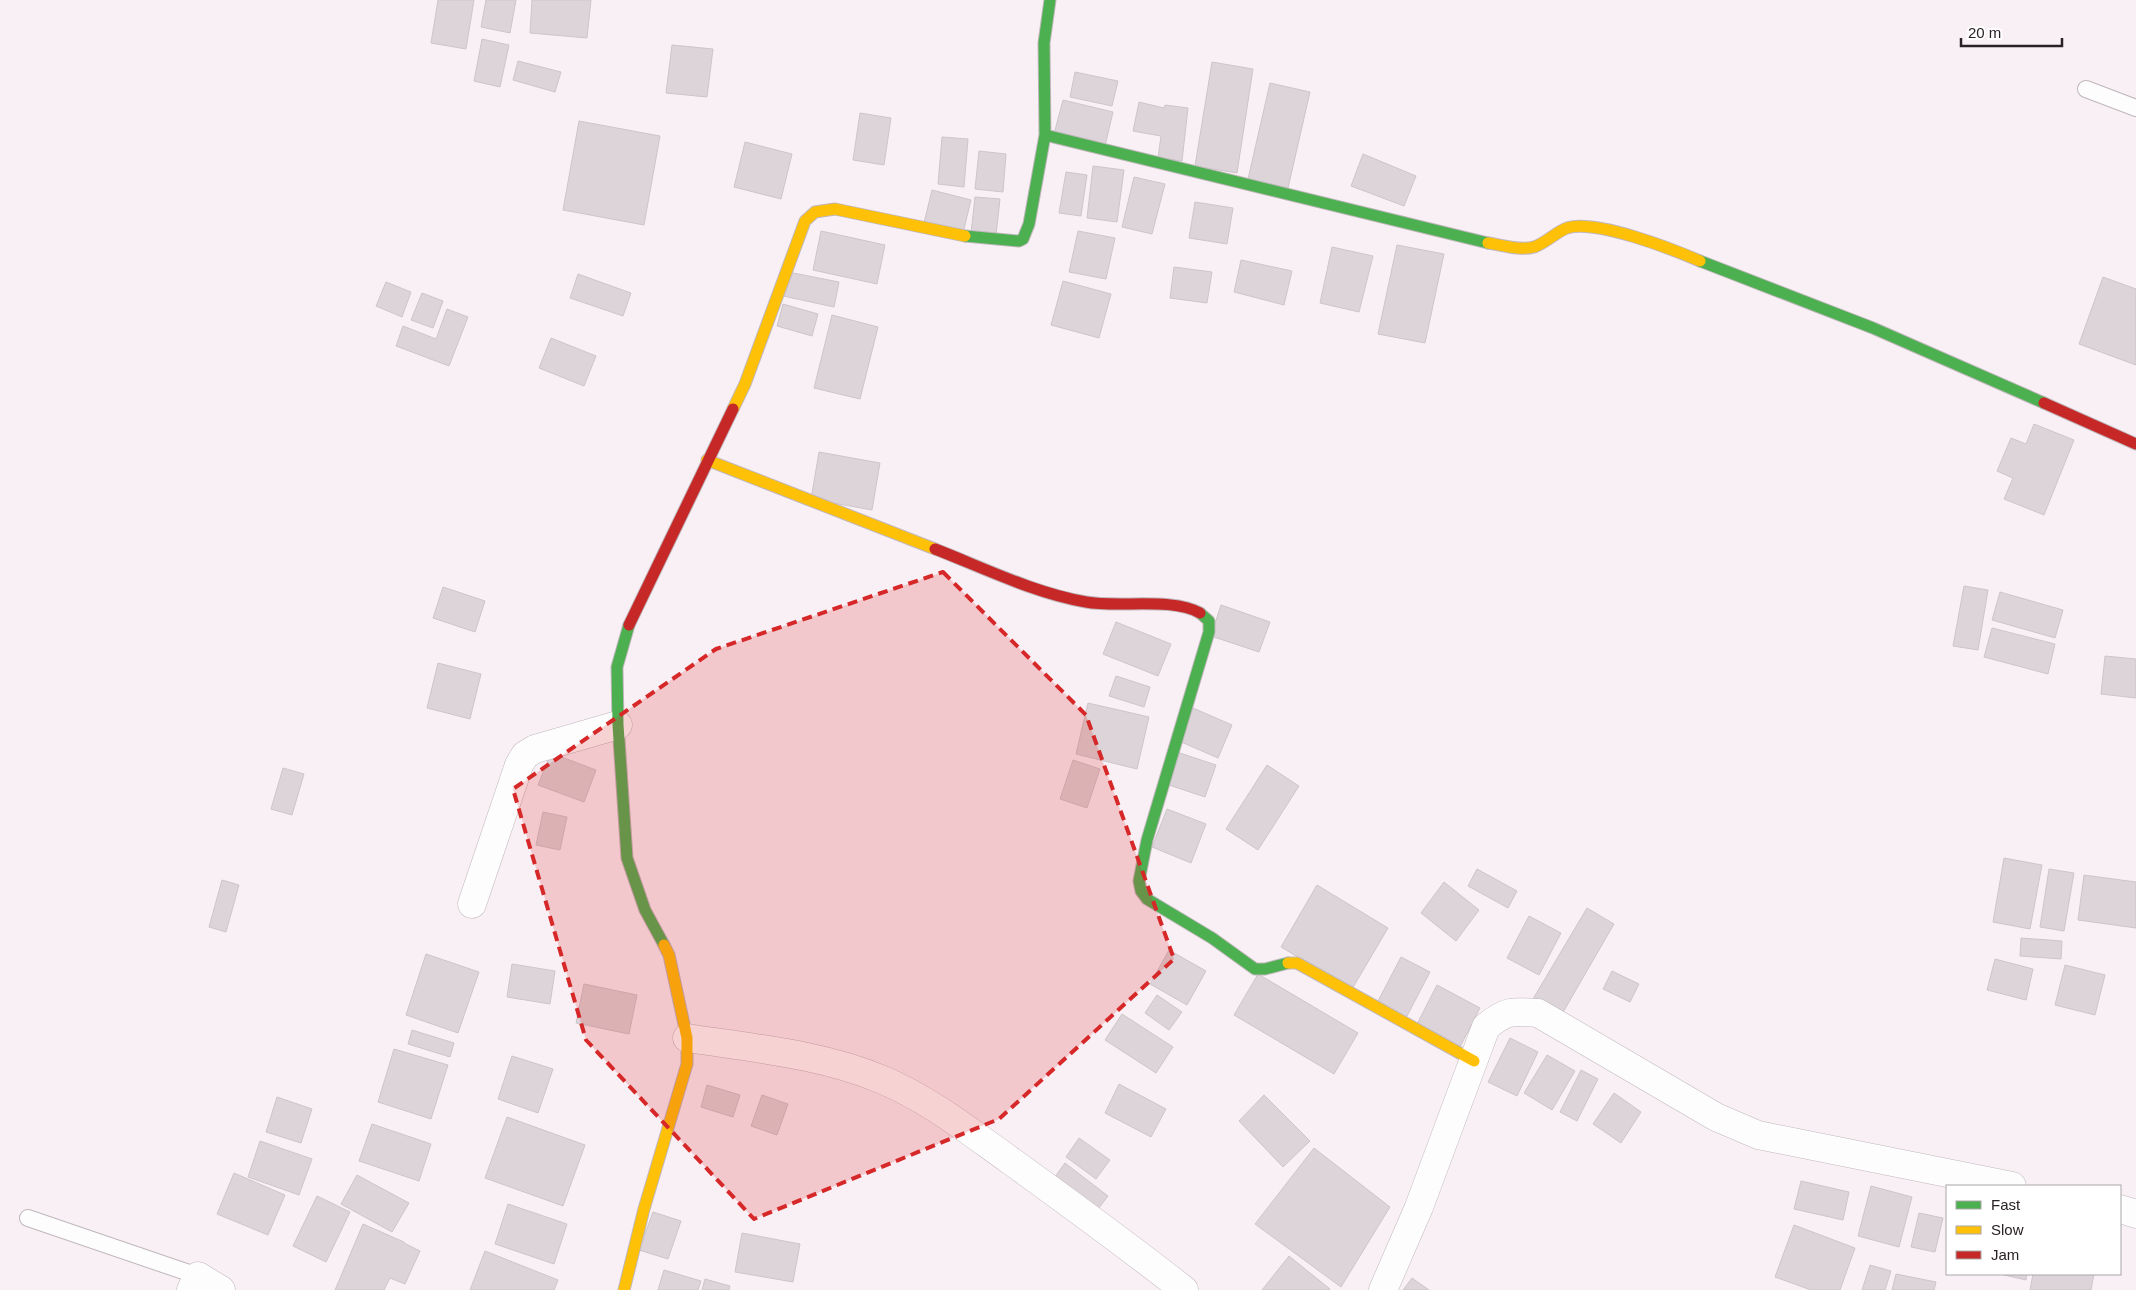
<svg xmlns="http://www.w3.org/2000/svg" width="2136" height="1290" font-family="Arial,sans-serif">
<rect width="100%" height="100%" fill="#f9f0f5"/>
<path fill="#dcd4d8" stroke="#ccc5c9" d="M438,0H474L466,49L431,43Z
M486,0H516L510,33L481,27Z
M532,0H591L587,38L530,33Z
M482,39L509,45L500,87L474,81Z
M672,45L713,49L707,97L666,93Z
M518,61L561,72L555,92L513,80Z
M1212,62L1253,69L1237,173L1195,166Z
M1075,72L1118,81L1112,106L1070,97Z
M1270,83L1310,92L1288,188L1248,179Z
M1063,100L1113,112L1105,146L1054,134Z
M1139,102L1164,108L1165,105L1188,108L1182,161L1158,158L1161,136L1133,131Z
M860,113L891,118L884,165L853,160Z
M579,121L660,136L644,225L563,210Z
M942,137L968,139L964,187L938,184Z
M745,142L792,154L781,199L734,187Z
M979,151L1006,154L1003,192L975,189Z
M1363,154L1416,176L1404,206L1351,186Z
M1093,166L1124,170L1117,222L1087,218Z
M1066,172L1087,175L1081,216L1059,213Z
M1134,177L1165,184L1152,234L1122,227Z
M932,190L971,200L963,233L924,223Z
M975,197L1000,199L996,235L971,233Z
M1195,202L1233,208L1227,244L1189,238Z
M821,231L885,245L877,284L813,270Z
M1078,231L1115,238L1106,279L1069,272Z
M1397,245L1444,254L1425,343L1378,334Z
M1332,247L1373,256L1359,312L1320,303Z
M1241,260L1292,271L1284,305L1234,292Z
M1174,267L1212,272L1207,303L1170,298Z
M788,272L839,282L834,307L783,296Z
M578,274L631,293L623,316L570,298Z
M2103,277L2136,289V365L2079,344Z
M1063,281L1111,294L1099,338L1051,325Z
M386,282L411,292L402,317L376,306Z
M422,293L443,301L433,328L411,320Z
M783,304L818,314L812,336L777,326Z
M447,309L468,317L449,366L396,346L403,326L436,339Z
M832,315L878,327L860,399L814,388Z
M551,338L596,356L584,386L539,368Z
M2034,424L2074,440L2044,515L2004,499L2013,478L1997,471L2011,438L2026,444Z
M819,452L880,463L872,510L811,499Z
M1964,586L1988,590L1978,650L1953,646Z
M443,587L485,601L475,632L433,618Z
M2000,592L2063,610L2055,638L1992,620Z
M1221,605L1270,622L1259,652L1211,636Z
M1116,622L1171,644L1158,676L1103,654Z
M1992,628L2055,644L2048,674L1984,657Z
M2105,656L2136,659V698L2101,694Z
M438,663L481,674L470,719L427,708Z
M1116,676L1150,687L1144,707L1109,696Z
M1088,703L1149,717L1137,769L1076,754Z
M1193,708L1232,725L1218,758L1179,741Z
M1177,752L1216,765L1205,797L1166,784Z
M551,753L596,770L584,802L538,785Z
M1073,760L1100,769L1087,808L1060,799Z
M1267,765L1299,786L1258,850L1226,829Z
M283,768L304,774L292,815L271,809Z
M1167,809L1206,824L1191,863L1152,847Z
M543,812L567,817L560,850L536,845Z
M2004,858L2042,865L2030,929L1993,922Z
M1477,869L1517,891L1508,908L1468,886Z
M2049,869L2074,873L2064,931L2040,927Z
M2084,875L2136,882V928L2078,920Z
M222,880L239,885L226,932L209,927Z
M1444,882L1479,910L1456,941L1421,913Z
M1317,885L1388,928L1352,989L1281,947Z
M1587,908L1614,924L1558,1021L1530,1004Z
M1529,916L1561,933L1539,975L1507,958Z
M2021,938L2062,941L2061,959L2020,956Z
M1169,950L1206,971L1187,1005L1150,984Z
M426,954L479,972L458,1033L406,1015Z
M1401,957L1430,972L1406,1018L1377,1003Z
M1995,959L2033,969L2026,1000L1987,990Z
M512,964L555,971L550,1004L507,997Z
M2065,965L2105,975L2095,1015L2055,1005Z
M1612,971L1639,984L1630,1002L1603,989Z
M1258,974L1358,1033L1334,1074L1234,1015Z
M584,984L637,995L629,1034L576,1023Z
M1437,985L1480,1008L1460,1047L1417,1024Z
M1157,995L1182,1012L1169,1030L1145,1013Z
M1122,1014L1173,1047L1156,1073L1105,1040Z
M412,1030L454,1043L450,1057L408,1044Z
M1510,1038L1538,1052L1517,1096L1488,1082Z
M394,1049L448,1065L431,1119L378,1102Z
M1547,1055L1575,1071L1552,1110L1524,1093Z
M512,1056L553,1069L538,1113L498,1099Z
M1581,1070L1598,1079L1577,1121L1560,1112Z
M1119,1084L1166,1109L1151,1137L1105,1113Z
M707,1085L740,1095L733,1117L701,1107Z
M1614,1093L1641,1112L1621,1143L1593,1124Z
M762,1095L788,1104L777,1135L751,1126Z
M1264,1095L1310,1141L1283,1167L1239,1121Z
M277,1097L312,1109L301,1143L266,1132Z
M507,1117L585,1145L563,1206L485,1178Z
M372,1124L431,1144L419,1181L359,1161Z
M1079,1138L1110,1160L1096,1179L1066,1157Z
M260,1141L312,1159L299,1195L248,1177Z
M1314,1148L1390,1207L1341,1287L1255,1224Z
M1065,1163L1108,1196L1092,1217L1049,1185Z
M234,1173L285,1195L268,1235L217,1214Z
M357,1175L409,1203L392,1232L341,1204Z
M1801,1181L1849,1192L1843,1220L1794,1209Z
M1871,1186L1912,1197L1899,1247L1858,1236Z
M317,1196L350,1212L326,1262L293,1246Z
M508,1204L567,1224L554,1264L495,1244Z
M653,1212L681,1221L668,1259L639,1250Z
M1919,1213L1943,1218L1935,1252L1911,1247Z
M363,1224L404,1242V1243L420,1251L405,1284L390,1278L384,1290H335Z
M1794,1225L1855,1248L1840,1290H1811L1775,1277Z
M742,1233L800,1244L793,1282L735,1272Z
M485,1251L558,1280L554,1290H470Z
M1289,1256L1330,1289L1329,1290H1262Z
M1870,1265L1891,1271L1885,1290H1862Z
M664,1270L701,1281L698,1290H658Z
M1896,1274L1936,1282L1934,1290H1892Z
M2000,1274H2027L2026,1280Z
M2033,1274H2094L2091,1290H2030Z
M1412,1278L1429,1290H1403Z
M705,1279L730,1286L729,1290H702Z"/>
<g fill="none" stroke-linecap="round" stroke-linejoin="round">
<defs>
<path id="lane" d="M2086,89L2136,108
M28,1218L198,1276"/>
<path id="street" d="M472,904L519,765L525,755L535,749L618,725
M687,1038C752,1048 822,1054 883,1080C930,1100 970,1132 1011,1161C1069,1203 1127,1245 1184,1290
M2120,1209L2136,1214
M191,1290L198,1276L221,1290
M1383,1290L1419,1207L1486,1027C1506,1010 1513,1011 1538,1013L1716,1117L1758,1135L2012,1186"/>
<path id="fast" d="M1045,135L1488,243
M965,236L1019,241L1023,239L1029,224L1045,135L1044,43L1050,0
M1700,261L1873,328L2044,403
M1200,613L1209,621V632L1147,840L1139,881L1141,891L1147,899L1212,938L1255,969H1265L1288,963
M629,625L617,667L618,725L627,858L645,910L664,945"/>
<path id="slow" d="M1488,243C1502,245 1520,251 1534,247C1546,243 1556,232 1567,228C1596,219 1672,249 1700,261
M733,409L745,384L805,221L815,212L835,209L965,236
M707,460L935,549
M1288,963H1297L1474,1061
M624,1290L644,1209L687,1064V1038L669,955L664,945"/>
<path id="jam" d="M2044,403L2136,444
M935,549C984,568 1034,593 1086,602C1119,608 1172,597 1200,613
M629,625L733,409"/>
</defs>
<use href="#lane" stroke="#bfb7bb" stroke-width="18"/>
<use href="#street" stroke="#bfb7bb" stroke-width="29"/>
<use href="#fast" stroke="#bfb7bb" stroke-width="13"/>
<use href="#slow" stroke="#bfb7bb" stroke-width="13"/>
<use href="#jam" stroke="#bfb7bb" stroke-width="13"/>
<use href="#lane" stroke="#fefdfe" stroke-width="16"/>
<use href="#street" stroke="#fefdfe" stroke-width="28"/>
<use href="#fast" stroke="#4caf50" stroke-width="11"/>
<use href="#slow" stroke="#ffc107" stroke-width="11"/>
<use href="#jam" stroke="#c62828" stroke-width="11"/>
</g>
<path fill="#d62828" fill-opacity="0.2" stroke="#d62828" stroke-width="4" stroke-dasharray="10 6" stroke-linejoin="round" d="M943,572L1086,715L1174,959L999,1119L754,1219L586,1040L513,789L716,649Z"/>
<rect x="1946" y="1185" width="175" height="90" fill="#ffffff" stroke="#a9a6a8"/>
<rect x="1956" y="1201" width="25" height="8" fill="#4caf50" stroke="#a9a6a8"/>
<text x="1991" y="1210" font-size="15" fill="#282125">Fast</text>
<rect x="1956" y="1226" width="25" height="8" fill="#ffc107" stroke="#a9a6a8"/>
<text x="1991" y="1235" font-size="15" fill="#282125">Slow</text>
<rect x="1956" y="1251" width="25" height="8" fill="#c62828" stroke="#a9a6a8"/>
<text x="1991" y="1260" font-size="15" fill="#282125">Jam</text>
<path d="M1961 38v8h101v-8" fill="none" stroke="#282125" stroke-width="2.5"/>
<text x="1968" y="38" font-size="15" fill="#282125" stroke="#ffffff" stroke-width="4" paint-order="stroke">20 m</text>
</svg>
